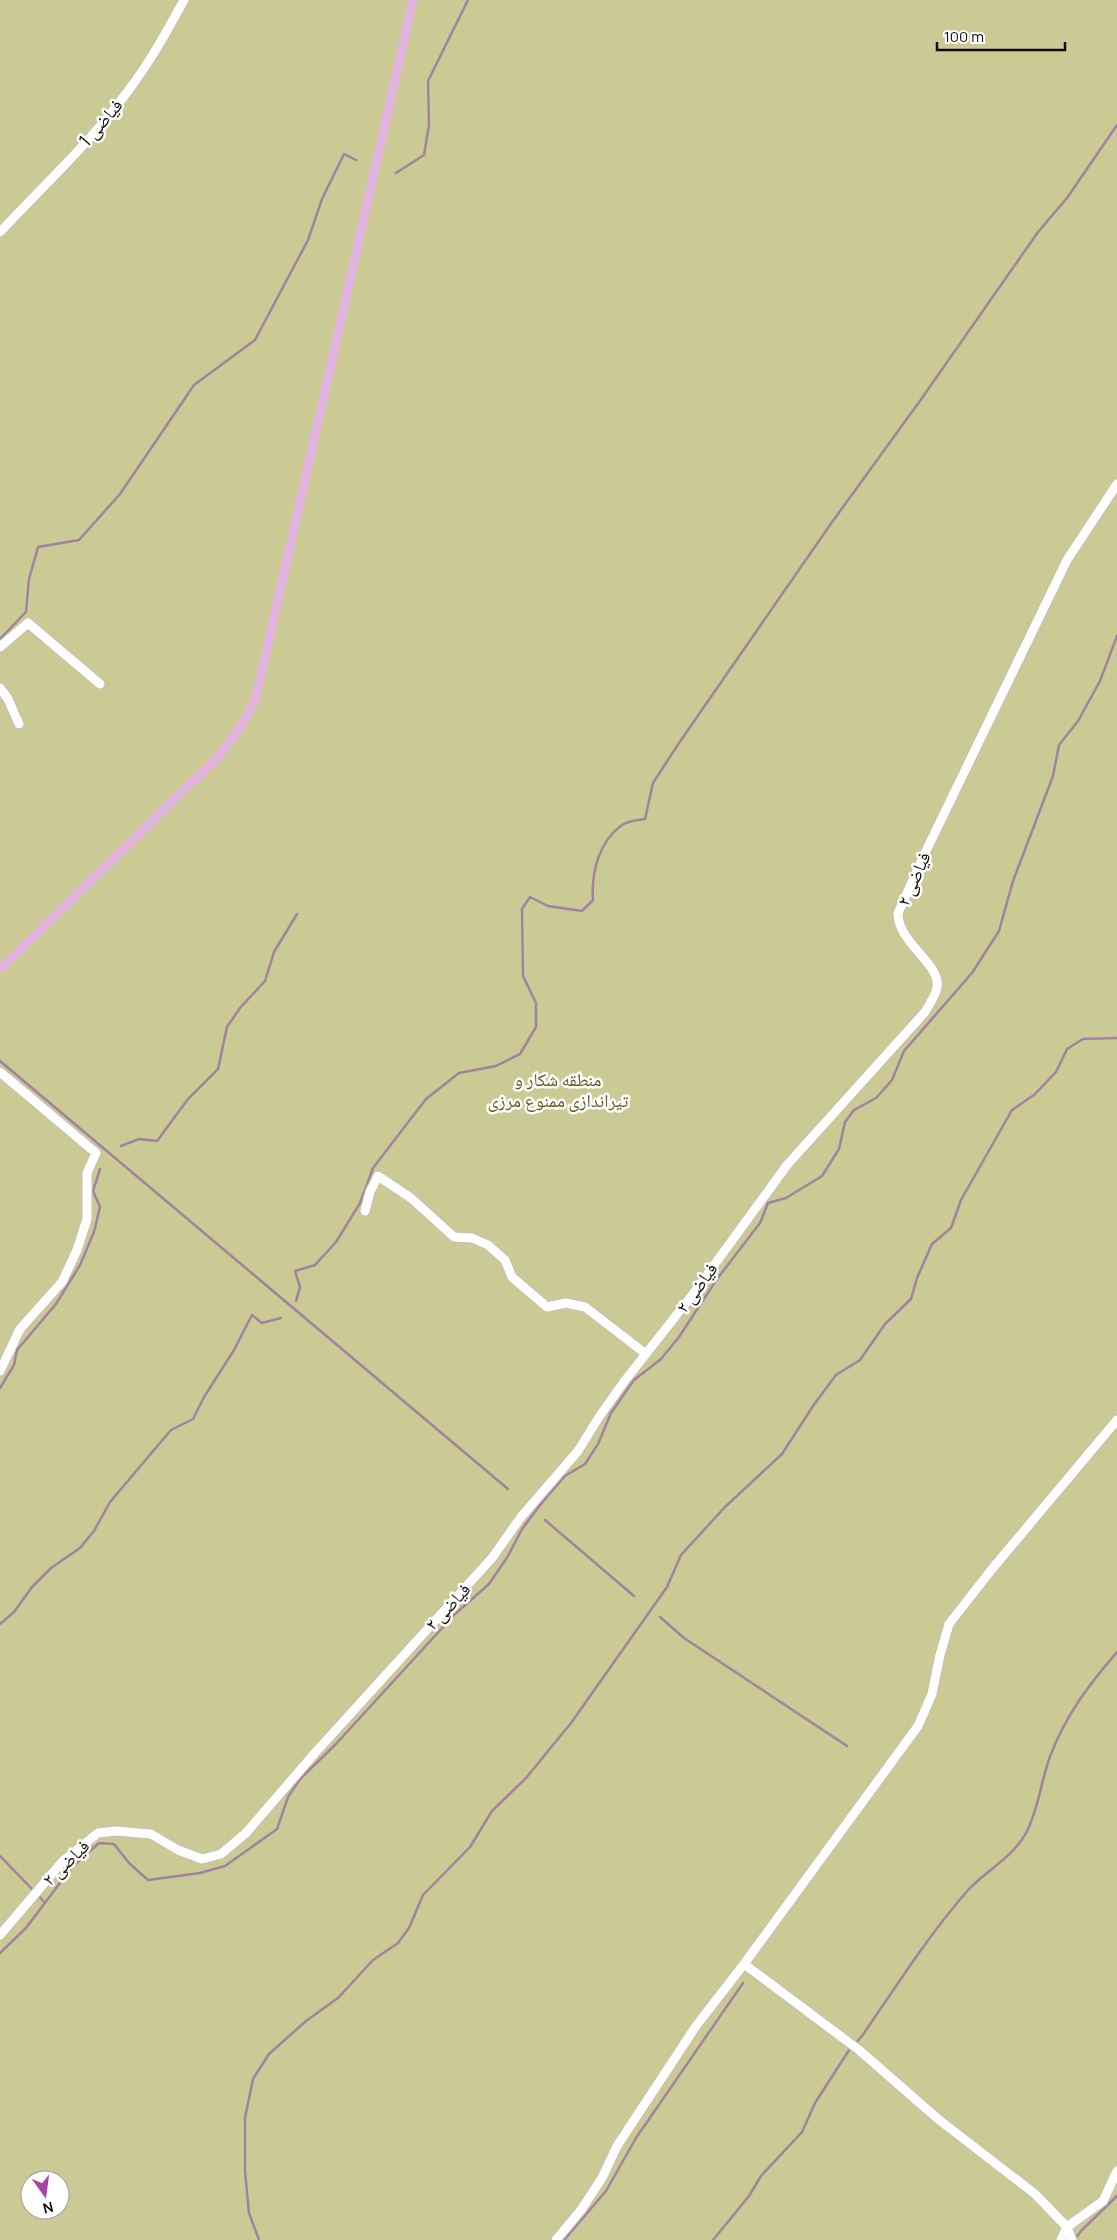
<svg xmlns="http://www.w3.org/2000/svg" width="1117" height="2240" font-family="Manrope,'Noto Naskh Arabic',sans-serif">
<rect width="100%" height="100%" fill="#f5f5e6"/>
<path fill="#cbca95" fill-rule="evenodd" d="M0,0H1117V2240H0ZM30,2180H60V2210H30Z"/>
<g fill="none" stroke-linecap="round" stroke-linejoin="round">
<path stroke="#a2829e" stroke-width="2.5" d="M396,173L424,155L429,125L428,81L468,0
M0,639L26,612L29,579L38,547L79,540L120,494L194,385L255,340L308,240L322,199L344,154L356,160
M0,1061L508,1489
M121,1146L139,1139L157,1141L188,1099L218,1069L227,1027L240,1008L265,981L274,952L297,914
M296,1301L300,1287L295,1271L315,1265L336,1242L360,1203L373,1168L426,1099L459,1073L496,1066L520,1054L536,1027V1003L523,976L522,909L530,897L548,906L582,911L593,900C591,873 599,841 622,825C628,821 638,820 645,819L653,783L679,743L830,525L922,398L1038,232L1067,198L1117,125
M0,1388L14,1365L17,1350L56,1304L80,1265L94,1232L100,1207L93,1191L100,1169
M545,1520L634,1596
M660,1617L684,1638L847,1746
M0,1624L14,1612L32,1587L51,1568L80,1548L94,1531L110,1502L171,1430L193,1419L204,1397L234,1350L252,1315L262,1323L281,1318
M0,1856L34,1891
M38,1895L45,1903
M0,1953L26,1928L72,1867L99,1843L114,1844L129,1863L148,1880L200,1873L225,1866L277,1829L288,1797L300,1779L335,1745L455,1614L489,1584L508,1556L522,1529L544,1500L565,1476L585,1464L598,1444L611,1413L634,1380L661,1359L679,1337L717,1279L760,1223L768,1203L786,1198L822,1176L839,1149L845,1122L854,1110L876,1098L892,1080L904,1051L972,973L999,931L1013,881L1053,776L1059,745L1078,721L1100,681L1117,636
M855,2044L862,2036C895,1988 930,1933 969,1889C987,1870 1013,1857 1026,1833C1039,1809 1041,1779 1051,1754C1066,1715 1090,1683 1117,1652
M1075,2239L1081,2231L1117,2196
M259,2240L249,2213L245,2171V2118L253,2079L269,2054L306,2021L338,1998L373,1960L398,1943L409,1928L423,1895L470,1847L492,1811L526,1778L571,1723L667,1587L681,1555L725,1507L782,1454L813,1406L836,1375L860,1360L885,1324L911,1299L917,1278L932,1244L951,1228L961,1200L1012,1110L1034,1095L1056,1072L1067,1049L1083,1039L1117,1038
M564,2240L606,2191L636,2138L743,1983
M713,2240L749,2196L761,2176L802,2132L815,2103L851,2047"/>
<path stroke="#e3b4df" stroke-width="9" d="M0,969L216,759C233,740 245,721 256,697L413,0"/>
<defs>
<path id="street" d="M0,232C43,186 91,142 128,91C150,62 167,31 184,0
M0,647L28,623L100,684
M0,688L8,699L19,724
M0,1072L96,1153L87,1173V1219L77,1250L62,1282L20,1329L0,1371
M365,1211L370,1192L378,1176L411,1198L454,1237L472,1238L488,1245L505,1260L512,1277L547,1307L566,1303L585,1307L646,1354
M0,1935L63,1861L98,1833L116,1831L151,1834L178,1850L202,1859L221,1854L246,1833L314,1754L492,1558L521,1517L578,1451L599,1417L623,1383L693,1294L787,1165L925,1012C929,1005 936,995 937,987C941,964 897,942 898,913L925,853L1067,560L1117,484
M744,1964L859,2050L938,2119L1035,2194L1067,2227L1072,2240
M556,2240L581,2210L602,2178L617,2146L696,2026L744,1964L918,1726L932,1694L940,1655L949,1624L992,1569L1117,1420
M1061,2240L1067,2227L1103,2201L1117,2171"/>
</defs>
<use href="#street" stroke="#c0c0b2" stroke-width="11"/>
<use href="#street" stroke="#fff" stroke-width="9"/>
</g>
<g text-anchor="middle" stroke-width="5" stroke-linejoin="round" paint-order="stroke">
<g font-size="18" fill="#0c0c07" stroke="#fff">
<text transform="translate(101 123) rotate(-49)" y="6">فیاضی 1</text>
<text transform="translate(914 879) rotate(-66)" y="6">فیاضی ۲</text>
<text transform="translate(697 1288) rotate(-54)" y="6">فیاضی ۲</text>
<text transform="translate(448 1607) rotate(-47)" y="6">فیاضی ۲</text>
<text transform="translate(66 1863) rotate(-44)" y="6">فیاضی ۲</text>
</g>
<g font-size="18" fill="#5c5a16" stroke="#fff">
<text x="558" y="1086">منطقه شکار و<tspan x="558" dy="21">تیراندازی ممنوع مرزی</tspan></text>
</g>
</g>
<g transform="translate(45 2195) rotate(166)"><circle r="24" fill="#ffffff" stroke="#9e9e9c"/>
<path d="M0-4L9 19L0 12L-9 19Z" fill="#aa43a6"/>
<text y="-8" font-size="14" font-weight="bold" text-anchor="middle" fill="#0c0c07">N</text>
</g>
<path d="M937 42v8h128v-8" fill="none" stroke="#0c0c07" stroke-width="2.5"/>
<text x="944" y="42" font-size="15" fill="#0c0c07" stroke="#ffffff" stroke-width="4" paint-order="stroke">100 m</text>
</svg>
